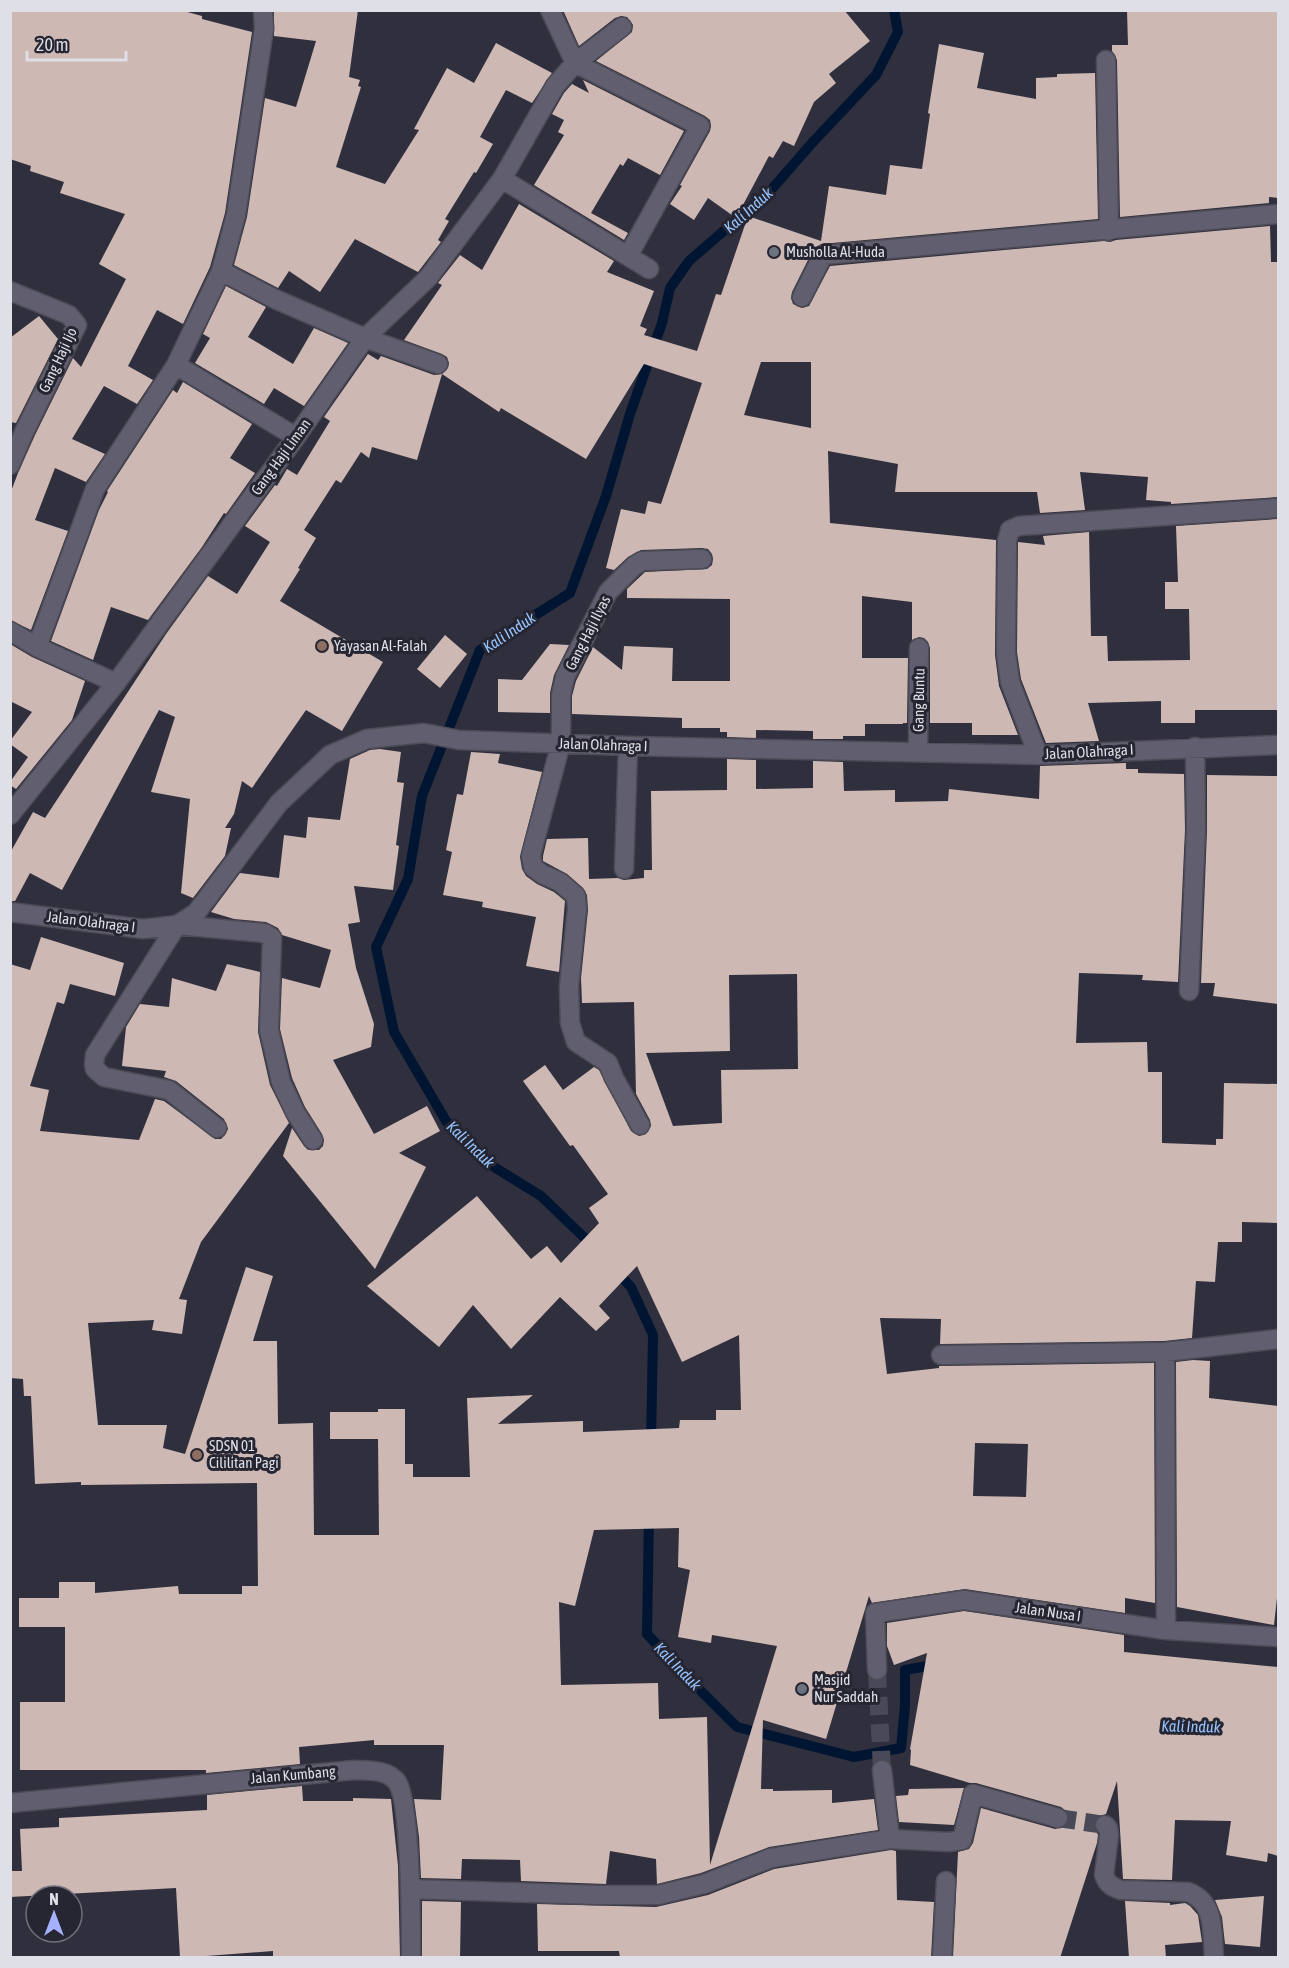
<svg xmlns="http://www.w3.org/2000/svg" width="1289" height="1968" font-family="'Asap Condensed',sans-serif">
<rect width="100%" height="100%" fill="#302f3d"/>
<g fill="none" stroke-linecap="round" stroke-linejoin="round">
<path stroke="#001532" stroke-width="10" d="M593,1246L541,1196L486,1162L446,1121L394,1032L376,947L408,879L422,796L480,650L570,593L606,496L630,414L662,323L670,288L689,261L771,190L812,143L876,75L898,32L894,10
M614,1269L631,1287L653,1335L651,1443
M649,1516L647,1634L693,1683L737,1727L854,1757L901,1748L905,1706V1670L939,1664"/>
</g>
<path fill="#cdb8b4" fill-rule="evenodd" d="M10,10H180L202,16V19L252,32L225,213L210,267L183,324L157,310L128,366L153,380L137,404L104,386L72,439L105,454L86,482L55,468L35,520L68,531L31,630L10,620V494L18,473L35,435L73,358L81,367L126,279L99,264L125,214L60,193L64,182L30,171L31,166L10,159Z
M274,10H358L349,77L360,80L358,86L361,87L336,167L385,184L419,130L414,129L447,68L474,83L496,43L552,73L532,103L506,90L480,137L493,144L476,173L474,172L445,219L449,221L438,240L441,242L418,272L355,239L320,292L289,271L278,288L234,265L247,217L265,98L296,107L316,41L274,36Z
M563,10H844L870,41L829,74L836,83L814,102L794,146L783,141L773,158L769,156L736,218L708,198L694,220L670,204L682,186L680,185L710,131L711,126L710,120L705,116L596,61L632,32L633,25L627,17L621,16L615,18L579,46Z
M1127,10H1277L1278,198L1269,197V203L1120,217L1117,60L1112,51V45H1128Z
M939,44L984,53L977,88L1036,99V78L1057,77V74L1095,73L1098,219L821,244L813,250L792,292L791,298L793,304L802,308L809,306L830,266L1104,241L1110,242L1116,240L1270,226L1271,262H1278V497L1171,504V502L1146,500L1148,477L1080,472L1085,510L1040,513L1037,492H895L898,464L828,451L830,523L996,540L995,655L999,686L1018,735H972V723H930V648L928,642L924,638L919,637L912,640V602L862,596V658H908L907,723H903V724H865V736H843V739H813V731L756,730V738L727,737V732H720V728H682V718L572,714V696L576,681L593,647L622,670L624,646L673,648L672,681H730V599L627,598V589L645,572L707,569L712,565L713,559L712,554L708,549L702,548L641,550L628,557L614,570L606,568L621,509L645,514L648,501L661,504L702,383L644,364L586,459L501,408L499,412L442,374L448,368L449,363L447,357L442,354L404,340L442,285L438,283L460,255L482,270L519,204L614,261L607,272L654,291L640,326L647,329L644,335L697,351L716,294L721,295L748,216L821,241L829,186L886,195L890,165L922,169L930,114L928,113ZM761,362H811V428L744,415Z
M583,80L684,131L660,175L628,158L623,166L620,164L591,213L628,233L624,240L534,185L564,135L558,132L564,120L552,114L564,93L572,84L589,93Z
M226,286L266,307L248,337L293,364L314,328L348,343L304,406L274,388L264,404L195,363L210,338L203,334Z
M39,316L58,339L16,423L10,422V338Z
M368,354L378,360L381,356L434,375L442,374L417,460L372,447L369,458L361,452L341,483L336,480L304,530L316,538L298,568L300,569L280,601L383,662L342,731L306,710L252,788L242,781L234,814L225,828H231L225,856L193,898L181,893L190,799L151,792L175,717L159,710L62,890L30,873L15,901H10V853L33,812L45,818L166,634L208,576L237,594L270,542L245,526L275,485L277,486L287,469L297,475L330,421L324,417Z
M183,382L252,424L230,458L255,473L226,514L224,513L202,547L148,620L111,607L93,660L51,641L99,510L108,492L107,491L173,390L177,393Z
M1278,519V710H1195V723H1161V701L1088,703L1099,741L1046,743L1021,679L1017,652L1018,542L1045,545L1043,536L1089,532L1091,636H1107L1108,661L1190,660L1189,609H1165V582H1178L1176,526Z
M445,635L467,654L440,688L417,669Z
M10,644L32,657L85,681L72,720L16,789L10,785V782L28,757L10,744V741L32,712L10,701Z
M550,644L569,645L554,675L550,693V713L498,712V679L522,680Z
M380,749L401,752L397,782L404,783L396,845L399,846L393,890L354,886L360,922L348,924L356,968L374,1024L371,1047L333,1060L374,1134L427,1106L440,1131L399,1153L426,1167L375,1269L283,1156L292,1128L304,1146L308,1150H319L323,1146L324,1140L322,1134L305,1107L292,1078L280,1029L282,978L320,988L331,950L282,935L278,928L266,922L234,919L211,912L240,873L279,878L284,835L306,838L308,817L340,820L350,759L370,750Z
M471,752L500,754L498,763L542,772L520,857L522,869L526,876L537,884L554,892L565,901L559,972L526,966L536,917L482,907L483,902L443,895L452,852L446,850L457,794L463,795Z
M727,759L756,760V789L813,788V761L843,762L844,791L895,790V802L948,801L949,789L1039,799L1040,766L1126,763V769H1138V773L1184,774L1185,830L1178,982L1142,980L1143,975L1079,973L1076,1043L1147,1042L1148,1072H1162V1143L1216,1145V1139H1223L1224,1083L1278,1084V1223L1242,1222V1242H1218L1215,1282L1196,1281L1192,1338L1164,1341L940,1344L941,1319L880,1318L887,1374L939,1368V1366L1154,1363L1155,1603L1125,1598V1613L965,1589L872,1603L869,1596L826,1739L763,1720L761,1789H773V1791L832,1790V1803L874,1799L878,1830L769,1847L701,1873L657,1884L656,1859L610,1851L606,1884L521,1881L520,1860L462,1859L461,1879L421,1878L419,1837L414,1799L441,1800L444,1745H374V1740L299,1747L300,1764L206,1773V1770H20V1702H65V1627H19V1598H59V1582H95V1593L178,1586L179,1594H242V1586H258L257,1483L81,1485V1482L35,1484L31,1396H24L23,1379L10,1378V964L30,970L41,937L124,963L115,996L70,984L64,1004L57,1002L30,1086L49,1090L40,1131L139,1140L155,1099L164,1101L215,1139H221L225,1135L228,1129L224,1119L176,1081L164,1077L166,1071L122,1066L126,1027L140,1004L169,1007L172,978L216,991L227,964L260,972L258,1032L270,1085L289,1123L201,1242L179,1299L187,1300L182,1334L152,1330L154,1320L88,1323L98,1425H167L163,1448L185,1454L246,1267L273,1276L253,1341H277L278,1424L313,1423L314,1535H379L378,1439H330V1412H378V1409H405V1464H413V1477H470L467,1398L533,1395L498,1424L583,1421V1432L679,1428L680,1420H716V1410H741L739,1335L682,1362L637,1266L599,1306L610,1318L596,1331L560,1297L511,1349L473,1305L439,1347L367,1286L477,1196L531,1259L547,1246L561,1263L599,1223L589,1208L608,1194L573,1145L570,1146L523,1081L545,1065L563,1090L594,1067L599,1070L631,1131L639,1136L646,1134L651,1126L650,1120L636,1094L634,1002L582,1003L581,978L588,910L587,895L583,888L567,874L543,861V856L547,839L588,838L589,879L618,878L624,880L644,878V870H652L651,791L727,790ZM797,974L798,1069L721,1070L722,1123L673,1126L646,1053L730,1051L729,975ZM975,1443L1028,1444L1026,1497L973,1496ZM679,1528L678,1567L690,1570L678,1637L711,1643L712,1635L777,1646L710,1865L707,1717L659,1719L658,1683L561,1685L559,1602L575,1606L594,1530Z
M1207,775L1278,776V1004L1213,996L1215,983H1201L1207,830Z
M1193,1360L1210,1361L1209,1398L1278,1406V1589L1274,1625L1177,1607L1176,1362Z
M964,1611L1124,1635V1652L1278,1667V1856L1268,1853L1267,1862L1226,1855L1231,1821L1175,1820L1172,1880L1123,1879L1117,1781L1106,1814L1098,1817L1094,1822V1827L1098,1835L1097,1843L1060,1958H953L958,1852L969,1849L973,1843L981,1808L1055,1829L1065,1826L1069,1820L1066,1811L1061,1807L976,1783H970L910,1765L911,1750L910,1749L927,1653L894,1665L887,1646V1623Z
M302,1786L303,1801H353V1798L391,1799L398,1866L400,1958H273V1951L180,1958L176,1888L10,1897V1871H22L20,1829L59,1827V1818L207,1810V1795Z
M964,1788L954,1825L899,1822L896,1796L908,1795L909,1789Z
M891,1850L896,1851L897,1900L934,1902L931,1958H620L619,1951H538L537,1904L656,1907L708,1895L774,1869Z
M1264,1896L1260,1947L1225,1944L1222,1917L1215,1900Z
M422,1901L461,1902L460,1958H422Z
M1125,1901L1170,1903V1905L1185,1903L1190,1906L1198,1915L1202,1942L1165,1945L1166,1958H1129Z"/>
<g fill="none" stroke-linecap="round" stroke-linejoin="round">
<path stroke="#4a4957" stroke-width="18" stroke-dasharray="18 9" stroke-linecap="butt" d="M877,1670L882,1770
M1058,1818L1105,1825"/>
<defs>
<path id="minor" d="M550,10L575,63L700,126L628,256
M1106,60L1109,231
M502,179L649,269
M221,271L236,215L264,29L263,10
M10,291L69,315L77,325L25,430L10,465
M802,297L823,255L1278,214
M176,365L296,437
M10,631L37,647L116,683
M37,647L95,489L176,365L221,271L275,299L365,338L438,364
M918,752L919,648
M1038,755L1010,682L1006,653L1007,541L1010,530L1019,526L1278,508
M10,815L116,683L296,437L365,338L428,278L502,179L555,86L575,63L622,27
M624,869L628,746
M10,912L143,929L177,925L196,913L279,803L330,755L367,739L424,733L459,740L628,746L1038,755L1278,745
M1189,991L1196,830L1195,747
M640,1125L614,1078L608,1063L576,1042L570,1023L569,986L577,909L576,896L560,882L542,874L533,867L531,855L561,743V695L565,677L608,592L634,566L642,561L702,559
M217,1128L169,1090L104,1077L95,1069L94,1065L95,1055L177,925L264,933L272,938L269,1030L281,1082L295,1112L313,1140
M1165,1352L1166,1630
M941,1355L1165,1352L1278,1339
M877,1670L875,1613L964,1600L1166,1630L1278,1637
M882,1770L890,1839
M10,1803L354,1770C368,1771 387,1769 397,1782C411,1801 411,1928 411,1958
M1105,1825L1108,1828L1109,1835L1104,1875C1107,1884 1112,1887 1121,1890L1188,1892C1216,1902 1212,1933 1214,1958
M410,1889L598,1895H658L704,1884L771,1858L890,1839L949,1842L962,1840L973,1794L1058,1818
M942,1958L946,1881"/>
</defs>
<use href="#minor" stroke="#4c4b56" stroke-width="21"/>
<use href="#minor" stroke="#615f6f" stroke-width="18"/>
</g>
<g fill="#6b7280" stroke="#262532" stroke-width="2">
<circle cx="774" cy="252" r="6"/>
<circle cx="802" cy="1689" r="6"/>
</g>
<g fill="#8d6e63" stroke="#262532" stroke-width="2">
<circle cx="322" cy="646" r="6"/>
<circle cx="197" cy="1455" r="6"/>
</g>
<g text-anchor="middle" stroke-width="6" stroke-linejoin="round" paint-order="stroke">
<g font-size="15" fill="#dfdfe8" stroke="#262532" text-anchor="start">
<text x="786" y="257">Musholla Al-Huda</text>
<text x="334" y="651">Yayasan Al-Falah</text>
<text x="209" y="1451">SDSN 01<tspan x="209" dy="17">Cililitan Pagi</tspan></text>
<text x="814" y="1685">Masjid<tspan x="814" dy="17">Nur Saddah</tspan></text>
</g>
<g font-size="15" fill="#dfdfe8" stroke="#262532">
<text transform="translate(58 360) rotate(-65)" y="5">Gang Haji Ijo</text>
<text transform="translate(281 457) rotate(-54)" y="5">Gang Haji Liman</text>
<text transform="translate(588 633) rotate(-63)" y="5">Gang Haji Ilyas</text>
<text transform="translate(919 700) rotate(-89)" y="5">Gang Buntu</text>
<text transform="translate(603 745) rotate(2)" y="5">Jalan Olahraga I</text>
<text transform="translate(1089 752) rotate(-3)" y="5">Jalan Olahraga I</text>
<text transform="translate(91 922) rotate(7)" y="5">Jalan Olahraga I</text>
<text transform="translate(1048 1612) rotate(8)" y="5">Jalan Nusa I</text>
<text transform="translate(293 1775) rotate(-5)" y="5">Jalan Kumbang</text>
</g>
<g font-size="16" font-style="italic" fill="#96c4fe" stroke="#262532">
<text transform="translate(748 210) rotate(-42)" y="6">Kali Induk</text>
<text transform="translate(509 632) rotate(-34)" y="6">Kali Induk</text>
<text transform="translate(471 1144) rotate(44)" y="6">Kali Induk</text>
<text transform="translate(678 1666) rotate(46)" y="6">Kali Induk</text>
<text transform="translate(1191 1726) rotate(1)" y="6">Kali Induk</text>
</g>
</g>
<rect width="1289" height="1968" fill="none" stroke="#dfdfe8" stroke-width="24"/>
<g transform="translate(54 1914)"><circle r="28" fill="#262532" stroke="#706f7b" stroke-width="1.5"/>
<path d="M0-4.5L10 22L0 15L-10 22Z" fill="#a5b1fc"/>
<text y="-9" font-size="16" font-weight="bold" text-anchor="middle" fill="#dfdfe8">N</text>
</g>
<path d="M27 51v9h99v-9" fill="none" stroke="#dfdfe8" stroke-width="3"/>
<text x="36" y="51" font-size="18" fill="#dfdfe8" stroke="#262532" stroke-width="4.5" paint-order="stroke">20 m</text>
</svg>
